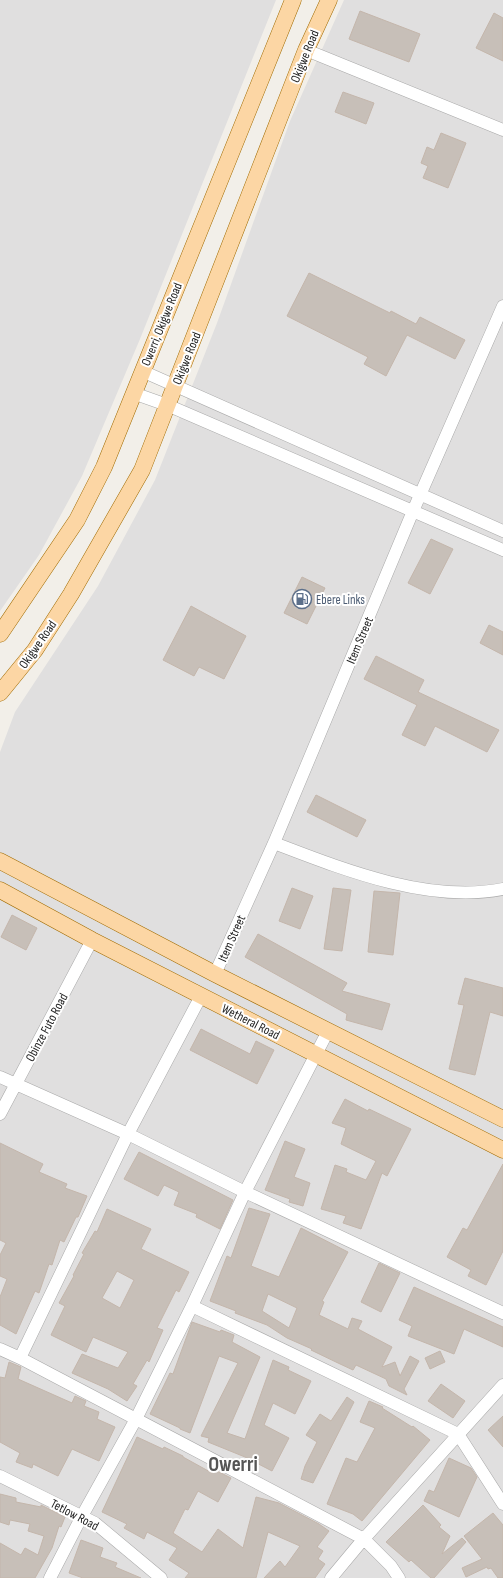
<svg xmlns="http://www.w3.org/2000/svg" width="503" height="1578" font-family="'Sofia Sans Condensed',sans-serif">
<rect width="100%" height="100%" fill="#f2efe9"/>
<path fill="#e0dfdf" d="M0,0H276L140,339L82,476L39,555L0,611Z
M344,0H503V1578H0V752L15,712L98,586L155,480L217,323L290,121Z"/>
<path fill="#c7bfb8" stroke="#c4b6ab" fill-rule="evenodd" d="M360,11L420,34L409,62L349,39Z
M494,13L503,18V61L476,48Z
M343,92L374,103L366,124L335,112Z
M441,133L466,143L448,188L423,178L428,166L421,163L427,147L434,150Z
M309,273L390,313L391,311L416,324L420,317L465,340L455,359L407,335L386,376L364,364L368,357L287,316Z
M431,539L453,549L430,594L408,583Z
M302,577L325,588L307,624L284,613Z
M191,606L246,636L224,679L199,667L194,676L163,660Z
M489,625L503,632V655L480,643Z
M376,656L424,680L418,692L499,730L487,752L435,726L425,746L402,735L417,705L364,679Z
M316,795L366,820L357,837L307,812Z
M292,888L313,896L300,929L279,921Z
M333,888L351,890L342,951L324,949Z
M374,891L400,893L393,955L368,952Z
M12,915L37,928L26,950L1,937Z
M258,934L347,983L342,991L390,1004L382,1030L346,1020L347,1014L245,957Z
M465,978L503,988V1016L490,1012L475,1075L449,1069L464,1005L458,1004Z
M201,1029L250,1054L256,1041L274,1050L257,1084L190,1050Z
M345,1099L368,1111L369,1109L411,1129L387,1176L382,1173L361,1229L343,1223L346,1216L321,1209L335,1165L347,1169L346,1172L366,1180L376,1161L341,1144L346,1128L332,1123Z
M285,1141L305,1149L294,1177L310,1183L303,1206L289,1202L290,1199L265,1190Z
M0,1143L43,1164L39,1172L67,1184L65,1188L87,1196L78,1217H76L64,1242L60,1240L52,1265L49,1264L39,1293L35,1291L16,1334L0,1325V1297L7,1279L0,1276V1255L6,1243L0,1240Z
M139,1152L233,1200L220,1229L196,1217L197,1214L174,1205L179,1192L164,1185L158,1196L124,1179Z
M503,1164V1251L486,1285L468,1276L471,1270L447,1257L463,1228L467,1230Z
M249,1208L270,1214L251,1266L279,1277L301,1228L348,1252L322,1301L324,1302L319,1315L348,1329L352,1318L362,1321L358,1329L392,1347L382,1367L395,1362L400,1376L410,1356L419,1361L404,1389L407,1395L389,1386L386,1379L356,1365L353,1370L338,1363L311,1350L312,1349L287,1338L267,1325L235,1313L236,1311L210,1301L227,1256L231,1258ZM268,1294L297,1308L289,1328L262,1311Z
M107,1209L151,1229L141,1249L189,1272L179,1292L176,1290L157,1328L163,1330L149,1362L147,1360L133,1384L137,1386L127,1401L108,1389L72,1373L82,1354L118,1368L128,1352L93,1337L86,1352L51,1335L65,1306L59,1303L74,1276L73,1275L84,1254L82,1253L95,1231L97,1232ZM117,1271L134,1280L120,1308L102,1298Z
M379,1263L400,1273L381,1312L361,1302Z
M414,1287L503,1327V1347L464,1329L454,1354L408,1336L412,1326L399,1320Z
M192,1322L220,1332L221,1330L234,1335L232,1342L260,1357L227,1433L245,1439L273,1360L289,1367L288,1370L311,1381L295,1414L273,1403L264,1425L289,1438L272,1471L245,1457L208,1442L209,1438L201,1436L238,1363L219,1356L190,1433L180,1429V1428L150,1414L170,1373L173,1374Z
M440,1351L445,1362L430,1369L425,1358Z
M9,1362L21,1367L18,1379L72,1403L75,1396L77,1397L86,1401L84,1406L99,1412L97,1419L115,1427L99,1461L72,1449L58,1476L33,1464L32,1468L16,1462L20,1453L0,1442V1377L5,1378Z
M441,1384L465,1401L453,1418L428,1401Z
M347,1397L354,1402L313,1483L301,1479L305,1466L317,1442L306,1435L320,1414L331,1421Z
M369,1401L383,1407L382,1408L412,1427L413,1426L430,1440L362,1521L353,1514L327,1504L346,1458L357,1462L375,1428L360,1422Z
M503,1416V1447L488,1430Z
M137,1437L163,1449L164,1447L183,1456V1457L212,1473L213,1469L231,1478L218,1502L198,1491L188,1510L185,1509L173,1533L202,1552L218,1529L243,1548L256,1497L279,1503L319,1524L329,1531L317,1547L323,1551L318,1559L325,1564L315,1578H264L280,1561L285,1567L300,1546L268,1532L256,1578H185L189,1573L169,1560L177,1548L147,1532L144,1539L124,1528L127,1524L102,1512Z
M449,1458L471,1468L477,1477L459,1517L424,1501L429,1490L434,1492Z
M0,1494L16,1498V1502L41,1507V1505L65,1517L61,1527L59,1526L52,1548L35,1578H0V1543L21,1555L25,1548L38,1555L44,1536L28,1531L30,1524L10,1520L9,1525L0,1522Z
M423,1505L441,1525L439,1527L450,1536L442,1554L462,1538L466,1542L434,1578H431L411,1560L409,1562L386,1542Z
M493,1513L503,1525V1578H498L491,1568L488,1569L487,1567L466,1577L462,1568L482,1559L464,1536Z
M81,1540L103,1548L100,1557L117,1563L115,1567L141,1578H83L69,1573Z"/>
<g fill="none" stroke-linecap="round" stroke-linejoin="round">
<defs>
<path id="minor" d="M306,50L503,130
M142,371L503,531
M133,393L167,405L503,550
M274,843C342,869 429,904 503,889
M215,974L274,843L413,511L503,306
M0,1077L128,1134L245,1192L503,1313
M0,1114L92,940
M192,1306L458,1434L503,1504
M0,1349L20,1358L364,1539L391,1566L399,1578
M20,1358L128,1134L201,996
M0,1476L95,1523L161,1578
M50,1578L82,1516L136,1419L192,1306L245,1192L328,1031
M331,1578L361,1542L503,1385"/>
<path id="major" d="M0,634L77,520L104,467L293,0
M0,693L35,650L71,594L142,470L306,50L329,0
M0,861L215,974L503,1119
M0,890L92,940L503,1150"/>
</defs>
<use href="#minor" stroke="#a9a9a9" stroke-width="13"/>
<use href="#major" stroke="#a06b00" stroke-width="17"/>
<use href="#minor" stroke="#fff" stroke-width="12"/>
<use href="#major" stroke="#fcd6a4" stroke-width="16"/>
</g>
<defs>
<symbol id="fuel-ring" viewBox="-11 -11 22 22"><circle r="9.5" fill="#fff" stroke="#5c6f8a" stroke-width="1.5"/><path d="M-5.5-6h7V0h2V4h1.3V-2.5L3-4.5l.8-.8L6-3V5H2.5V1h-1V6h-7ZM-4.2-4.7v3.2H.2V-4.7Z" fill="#5c6f8a"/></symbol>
</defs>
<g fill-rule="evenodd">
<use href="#fuel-ring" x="291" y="588" width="22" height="22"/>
</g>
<g text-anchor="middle" stroke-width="4" stroke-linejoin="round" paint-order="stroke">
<g font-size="13" fill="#222" stroke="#fff">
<text transform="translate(304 56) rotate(-68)" y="5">Okigwe Road</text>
<text transform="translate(161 324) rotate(-68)" y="5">Owerri, Okigwe Road</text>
<text transform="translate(186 358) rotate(-68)" y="5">Okigwe Road</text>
<text transform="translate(359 640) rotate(-67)" y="5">Item Street</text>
<text transform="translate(37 644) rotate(-55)" y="5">Okigwe Road</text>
<text transform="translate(231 938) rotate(-66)" y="5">Item Street</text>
<text transform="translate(251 1021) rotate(27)" y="5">Wetheral Road</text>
<text transform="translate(46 1027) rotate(-62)" y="5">Obinze Futo Road</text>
<text transform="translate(75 1514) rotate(28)" y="5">Tetlow Road</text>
</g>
<g font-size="13" fill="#4e5e75" stroke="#fff" text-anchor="start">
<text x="316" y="604">Ebere Links</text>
</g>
<g font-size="21" font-weight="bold" fill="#555" stroke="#fff">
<text x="233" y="1471">Owerri</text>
</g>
</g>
</svg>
